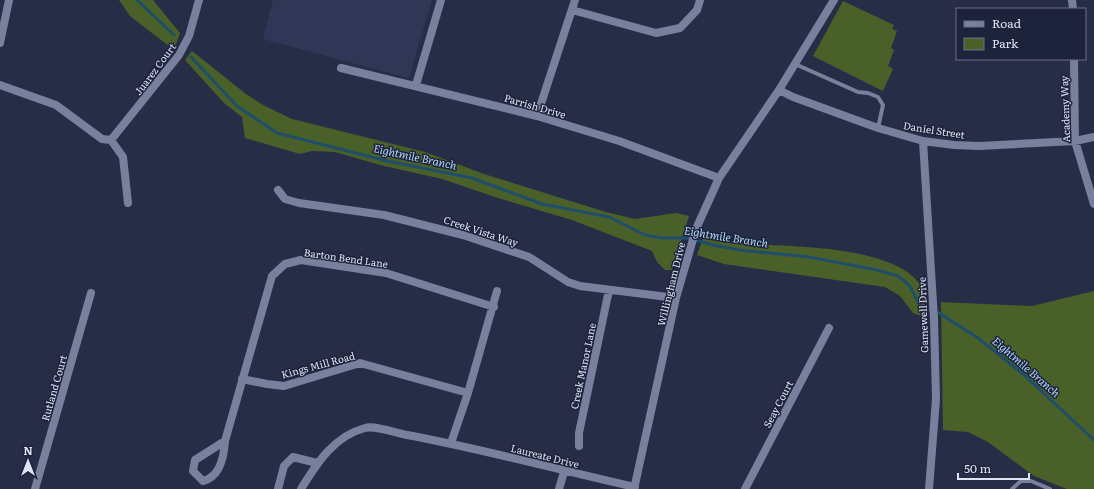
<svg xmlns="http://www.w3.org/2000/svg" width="1094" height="489" font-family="Literata,serif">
<rect width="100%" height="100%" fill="#282d47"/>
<path fill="#303756" d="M273,0H432L409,78L263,39Z"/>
<path fill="#496028" d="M119,0H153L180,33L174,50L130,16Z
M843,1L894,25L892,29L897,31L891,48L894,50L888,66L893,69L883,91L813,56Z
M192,51L246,94L263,105L292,119L425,152L484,174L606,212L635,219L676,213L689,216L672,270H665L657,262L652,251L572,220L498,198L442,179L380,165L335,152L312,151L300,154L245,138L242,117L224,103L185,60Z
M704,235L715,240L727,243C775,247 887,242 919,283C923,288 927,295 926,302C925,307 922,312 921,316L913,313L900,296L885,287L724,264L697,255Z
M1094,291V489H1067L1034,476L988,442L968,432L943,430L941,302L1032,306Z"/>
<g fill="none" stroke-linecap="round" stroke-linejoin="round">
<path stroke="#1f4e6d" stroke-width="3" d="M137,0L174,35
M191,57L237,106L277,133L387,161L472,178L542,204L609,217L645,235L662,238H689L713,245L739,250L809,257L877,270L898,276L909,285L921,307L939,313L978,338L1023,374L1094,440"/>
<path stroke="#78809e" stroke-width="4" d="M795,64L858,92L868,93L878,97L883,105L878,128
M1012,489L1021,481H1031L1050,489"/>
<path stroke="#78809e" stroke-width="8" d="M1072,0L1073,9
M572,10L656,33L680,28L697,10L700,0
M0,43L9,0
M1074,59L1075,141L1094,204
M341,68L537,116L619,141L719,178
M0,85L56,105L102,139L111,140L179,55L189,36L199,0
M416,85L441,0
M779,90L793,97L878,128L923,141L954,145L979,146L1075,141L1094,137
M537,116L575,0
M111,140L123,157L128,203
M923,141L934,319L936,399L929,489
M278,190L285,199L299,203L384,215L463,235L529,257L568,282L580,286L676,298
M242,379L267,384L284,386L360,363L468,393
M225,441C224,457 220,477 203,481L193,471L195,460L225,441L272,276L285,264L301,260L386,273L494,307
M451,443L468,393L497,291
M579,446V433L609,290
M35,489L91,293
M278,489L284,466L293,457L317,463
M301,489C317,463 334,436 365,428C374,425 397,433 407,435C483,449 559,470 635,487
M559,489L564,472
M634,489L676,298L696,229L719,178L779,90L834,0
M745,489L829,328"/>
</g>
<g text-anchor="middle" stroke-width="3" stroke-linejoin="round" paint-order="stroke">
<g font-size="10" fill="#dfe3f4" stroke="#1e233c">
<text transform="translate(155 69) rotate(-53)" y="4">Juarez Court</text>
<text transform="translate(535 106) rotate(16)" y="4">Parrish Drive</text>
<text transform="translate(1065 109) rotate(-92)" y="4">Academy Way</text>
<text transform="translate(934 130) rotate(9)" y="4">Daniel Street</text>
<text transform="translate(481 231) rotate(18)" y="4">Creek Vista Way</text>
<text transform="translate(346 258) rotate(8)" y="4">Barton Bend Lane</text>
<text transform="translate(671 284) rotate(-76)" y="4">Willingham Drive</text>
<text transform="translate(923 315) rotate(-92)" y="4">Gamewell Drive</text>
<text transform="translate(318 365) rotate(-15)" y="4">Kings Mill Road</text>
<text transform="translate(583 366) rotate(-78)" y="4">Creek Manor Lane</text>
<text transform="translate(54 388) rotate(-74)" y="4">Rutland Court</text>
<text transform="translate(778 404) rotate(-62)" y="4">Seay Court</text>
<text transform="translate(545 456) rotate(14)" y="4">Laureate Drive</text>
</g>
<g font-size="11" font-style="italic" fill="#afd8f6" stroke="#1e233c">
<text transform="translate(415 157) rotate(12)" y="4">Eightmile Branch</text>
<text transform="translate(726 237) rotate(9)" y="4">Eightmile Branch</text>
<text transform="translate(1026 367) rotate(41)" y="4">Eightmile Branch</text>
</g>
</g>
<rect x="956" y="8" width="130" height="52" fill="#1e233c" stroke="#6b7086"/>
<rect x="964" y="21" width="20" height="6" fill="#78809e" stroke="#6b7086"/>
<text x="992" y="28" font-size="12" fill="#dfe3f4">Road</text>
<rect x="964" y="38" width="20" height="12" fill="#496028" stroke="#6b7086"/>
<text x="992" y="48" font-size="12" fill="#dfe3f4">Park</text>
<g transform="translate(28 461)" stroke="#1e233c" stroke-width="3" paint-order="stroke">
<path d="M0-3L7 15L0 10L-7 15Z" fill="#dfe3f4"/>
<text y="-6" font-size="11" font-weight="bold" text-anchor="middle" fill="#dfe3f4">N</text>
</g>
<path d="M958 473v6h71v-6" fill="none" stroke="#dfe3f4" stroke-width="2"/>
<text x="964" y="473" font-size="12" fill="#dfe3f4" stroke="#1e233c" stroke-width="3" paint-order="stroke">50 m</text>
</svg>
